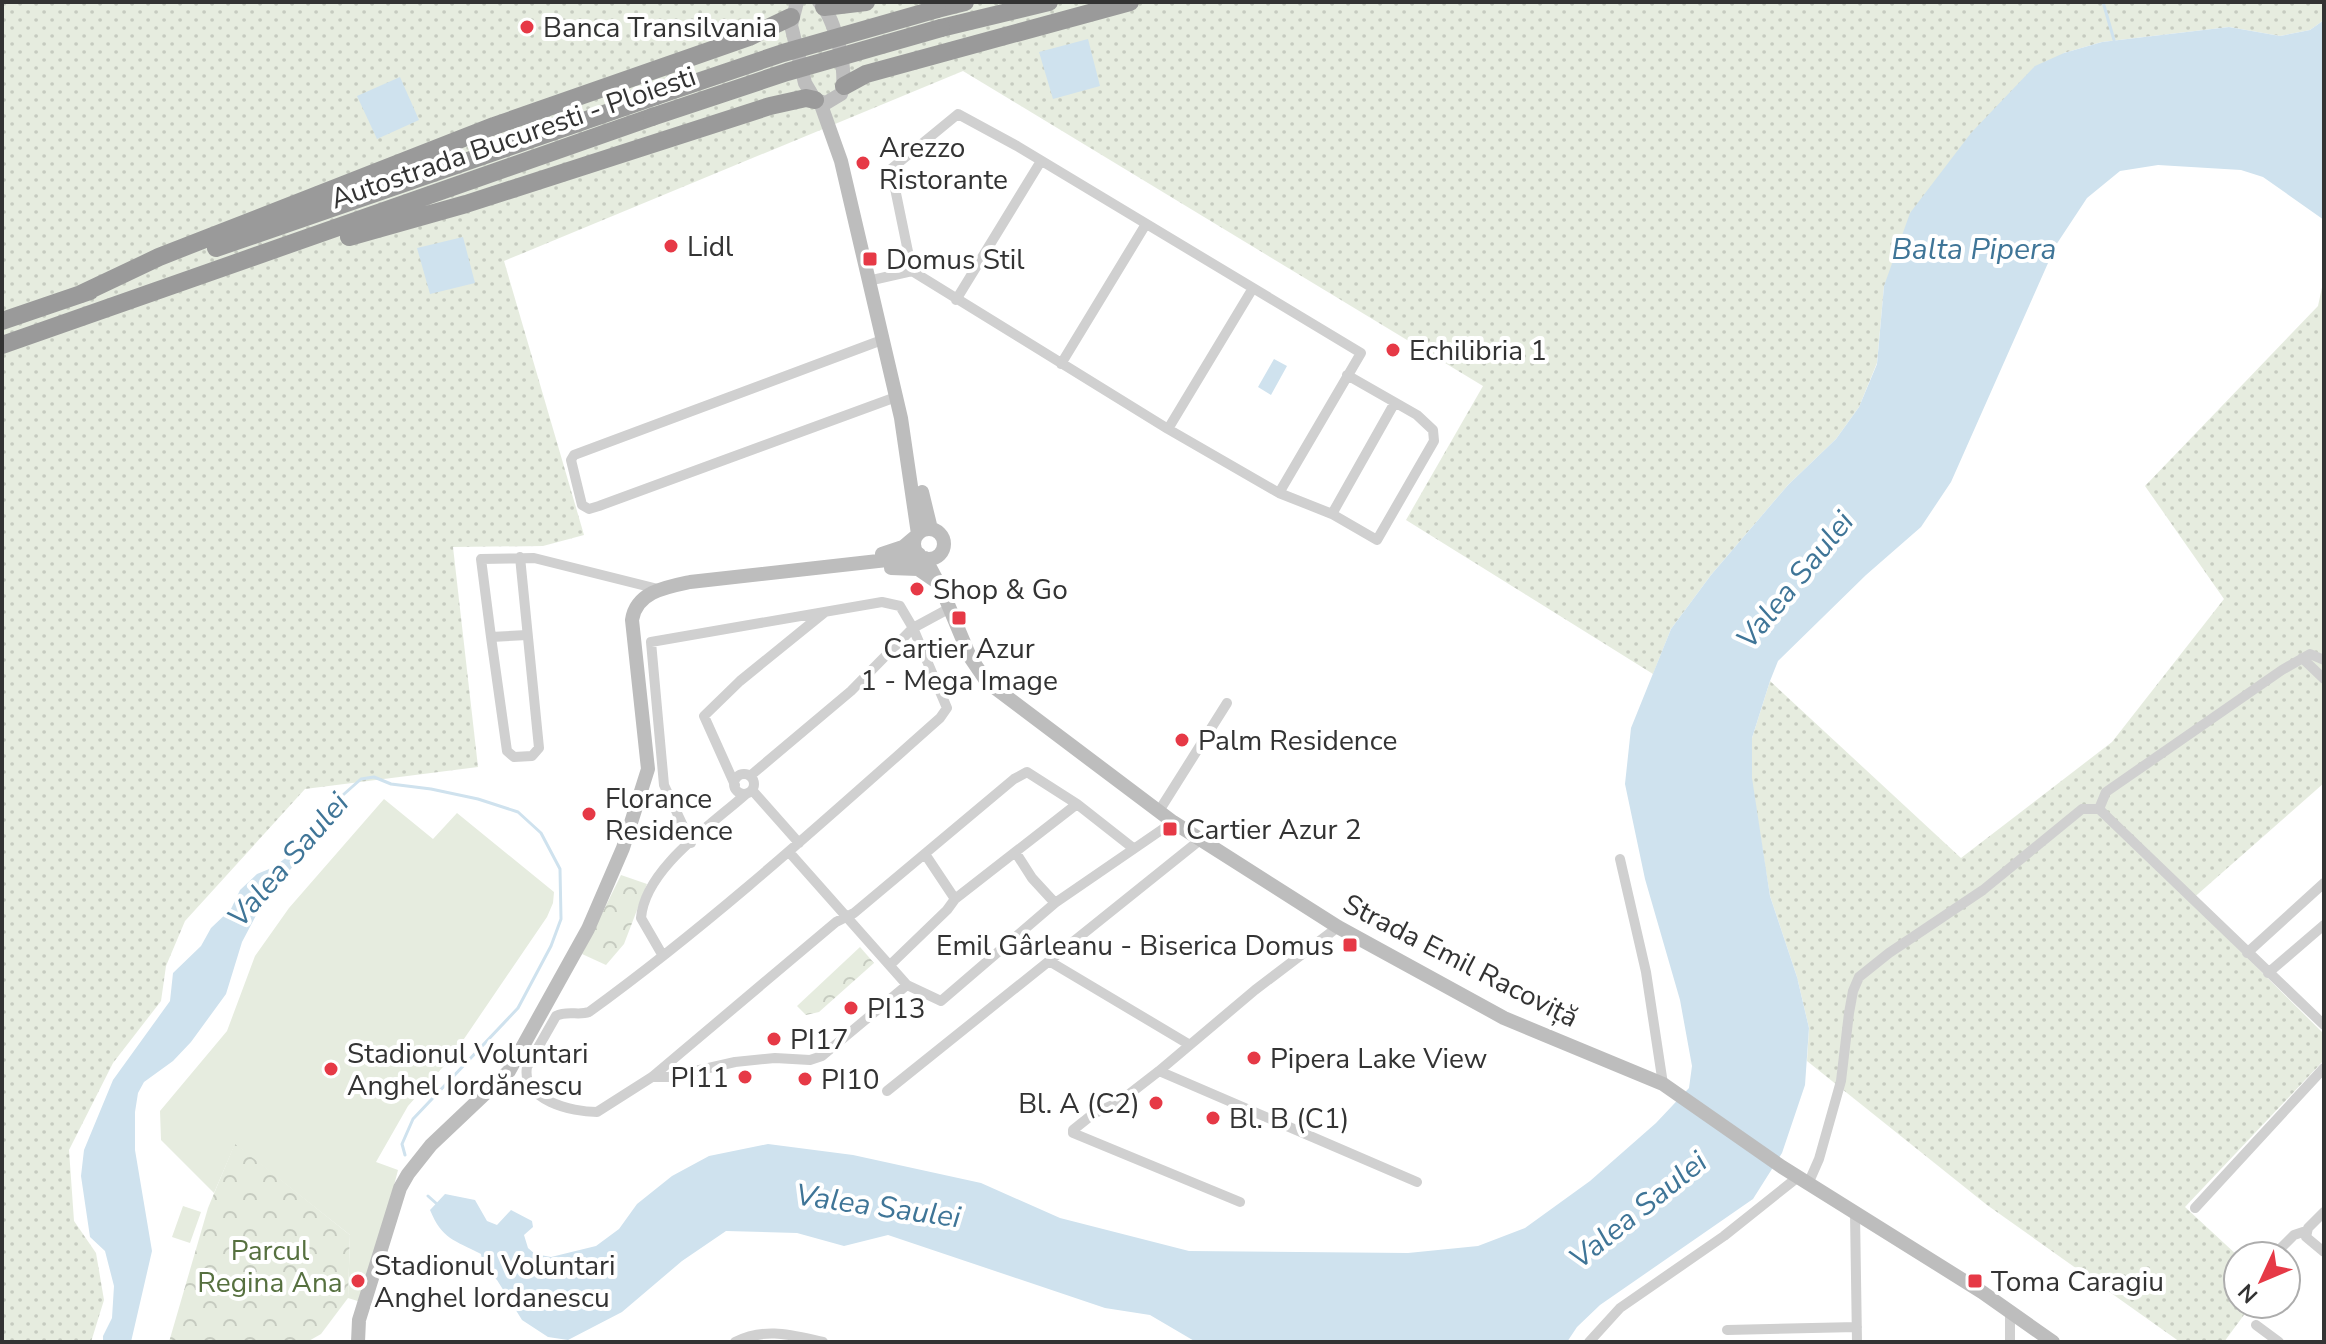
<svg xmlns="http://www.w3.org/2000/svg" width="2326" height="1344" font-family="'Nunito Sans',sans-serif">
<defs>
<pattern id="grass-dots" width="8" height="8" patternUnits="userSpaceOnUse" patternTransform="scale(2)"><rect width="8" height="8" fill="#e6ecdf"/><path d="M2 2h.1M6 6h.1" fill="none" stroke="#c6cbc0" stroke-width="1.8" stroke-linecap="round"/></pattern>
<pattern id="forest-crowns" width="20" height="18" patternUnits="userSpaceOnUse" patternTransform="scale(2)"><rect width="20" height="18" fill="#e6ecdf"/><path d="M2 6a3 3 0 1 1 6 0M12 15a3 3 0 1 1 6 0" fill="none" stroke="#c6cbc0"/></pattern>
</defs>
<rect width="100%" height="100%" fill="#fff"/>
<path fill="url(#grass-dots)" d="M2,2H2324V20L2310,30L2280,36L2229,27L2102,42L2064,53L1884,286L1877,363L1859,407L1836,439L1788,485L1711,575L1671,629L1653,674L1406,520L1483,386L963,71L504,261L584,535L543,546L453,547L478,767L305,789L185,921L166,966L161,1001L113,1063L69,1150L74,1221L96,1253L104,1300L91,1342H2Z
M2324,278V783L2190,901L2324,1034V1060L2185,1207L2238,1256V1304H2252L2224,1342H2180L1987,1205L1807,1061L1809,1028L1797,977L1770,896L1751,778L1752,738L1770,681L1961,858L2112,742L2224,599L2145,486L2318,306Z"/>
<path fill="url(#forest-crowns)" d="M621,875L647,884L624,944L606,965L582,954Z
M860,947L874,963L819,1012L806,1015L797,1006Z
M235,1143L350,1235L348,1298L321,1334L307,1342H169L208,1208Z"/>
<path fill="#e6ecdf" d="M384,799L433,839L457,813L554,892L553,903L547,917L451,1058L408,1106L376,1162L398,1170L364,1303L348,1298L350,1235L235,1144L214,1193L161,1140L160,1111L227,1031L255,956L289,908Z
M183,1206L201,1212L190,1243L172,1237Z"/>
<path fill="#cfe2ee" d="M2324,20V220L2263,177L2241,170L2158,165L2120,171L2087,198L2056,245L1951,482L1921,527L1866,575L1778,661L1770,681L1752,738V778L1770,896L1797,977L1809,1028L1805,1085L1782,1153L1753,1199L1600,1305L1577,1327L1567,1342H1196L1150,1315L1105,1308L888,1235L844,1246L797,1233L726,1231L682,1261L622,1312L568,1340L548,1337L522,1320L497,1280L483,1266L481,1254C454,1240 442,1239 430,1210L445,1194L475,1200L487,1221L497,1225L511,1210L532,1221L533,1227L524,1235L528,1248L535,1254L551,1257L596,1246L619,1229L637,1204L672,1176L709,1156L768,1144L853,1155L981,1183L1060,1218L1189,1251L1408,1253L1478,1246L1525,1228L1590,1181L1656,1123L1689,1088L1692,1066L1680,1000L1645,879L1625,784L1631,728L1671,629L1711,575L1788,485L1836,439L1859,407L1877,364L1884,286L1910,213L1971,133L2035,66L2064,53L2102,42L2229,27L2280,36L2310,30Z
M1088,39L1100,86L1053,99L1039,52Z
M400,77L419,120L377,139L357,96Z
M463,237L475,283L430,294L417,248Z
M1274,359L1287,366L1271,395L1258,387Z
M327,809L329,816L322,831L262,904L242,942L226,994L191,1042L173,1061L144,1082L138,1093L135,1112V1150L152,1251L131,1342H103V1336L112,1318L114,1286L105,1251L90,1237L81,1176L84,1150L113,1080L170,1001L173,973L201,946L211,928L231,909L240,890L257,874L274,867L288,856L316,818Z"/>
<g fill="none" stroke-linecap="round" stroke-linejoin="round">
<path stroke="#cfe2ee" stroke-width="3" d="M2103,2L2114,40
M326,810L361,779L374,777L391,784L431,789L478,799L518,812L541,833L560,869L561,919L551,946L518,1008L413,1119L402,1144L405,1155
M428,1196L437,1204"/>
<path stroke="#d0d0d0" stroke-width="10" d="M912,271L891,169L958,114L1017,146L1361,353L1279,493
M868,281L912,271L1168,429L1279,493L1332,514L1377,540L1434,441L1433,430L1417,415L1347,375
M956,300L1041,161
M882,340L574,455L571,460L582,505L589,509L599,506L896,397
M1061,364L1146,224
M1168,429L1253,288
M1332,514L1394,404
M527,635L491,637L481,559L534,558L658,589
M491,637L507,751L514,757L532,756L539,748L520,557
M2302,658L2324,679
M734 784a10 10 0 1 1 20 0a10 10 0 1 1-20 0Z
M750,776L851,691L913,628L950,608
M735,785L704,716L740,681L825,612
M752,790L799,843
M2099,809L2106,792L2282,670L2310,654L2324,660
M1159,811L1227,703
M691,843L664,785L651,642L882,602L900,606L913,628L947,708L940,718C826,819 713,922 589,1012C578,1016 568,1010 556,1016L527,1067C521,1100 572,1112 597,1112L652,1077L836,922L854,913L1014,779L1027,772L1077,804L1133,848
M789,852L907,985L941,1001L1055,903L1173,822
M1016,853L1032,878L1055,903
M925,854L955,899
M1620,859L1646,972L1663,1084
M2247,953L2324,883
M663,956L641,918C645,869 710,826 746,794
M1049,961L1190,1045
M890,965L947,910L955,899L1077,804
M2268,973L2324,925
M1159,1071L1417,1182
M653,1077H669L735,1062L775,1058L810,1060L822,1056L907,985
M887,1091L1200,840
M1808,1184L1819,1159L1841,1081L1849,1013L1853,991L1859,977L1889,953L1983,890L2082,809H2099L2324,1025
M1240,1202L1073,1133V1130L1093,1114L1119,1102L1159,1071L1255,990L1338,927
M2195,1208L2324,1068
M2324,1212L2308,1228L2306,1237L2324,1252
M1855,1213L1857,1342
M2273,1256L2294,1235L2306,1231
M2010,1310V1342
M2256,1325L2279,1342
M1727,1330L1857,1327
M735,1342C766,1327 791,1335 823,1342
M1589,1342L1620,1308L1724,1236L1798,1177"/>
<path stroke="#bdbdbd" stroke-width="14" d="M797,2L791,25L805,83L815,100L826,103L841,94C849,75 835,16 819,2
M820,102L841,161L901,418L918,534
M922,492L931,529
M914 544a15 15 0 1 1 30 0a15 15 0 1 1-30 0Z
M882,554L903,547L916,536
M925,558L942,590L970,657L987,682L1173,822L1338,927L1504,1018L1663,1084L1782,1167L1982,1292L2053,1342
M891,568L918,569L934,580
M358,1342L359,1320L400,1188L408,1174L431,1145L509,1071L588,929L623,848L648,769L632,620C636,592 666,587 690,582L905,558L919,554"/>
<path stroke="#9a9a9a" stroke-width="18" d="M824,7L866,2
M937,9L965,2
M941,28L1049,2
M844,86L866,74L1130,2
M349,237L466,204L770,106L806,98L815,100
M216,248L656,96
M81,294L159,257L494,126L749,37L791,17
M2,321L90,291
M2,345L652,117"/>
<path stroke="#9a9a9a" stroke-width="18" d="M656,96L783,53L937,9
M652,117L787,72L941,28"/>
</g>
<g fill="#e63946" stroke="#fff" stroke-width="3">
<circle cx="527" cy="27" r="8"/>
<circle cx="863" cy="163" r="8"/>
<circle cx="671" cy="246" r="8"/>
<rect x="862" y="251" width="16" height="16" rx="4"/>
<circle cx="1393" cy="350" r="8"/>
<circle cx="917" cy="589" r="8"/>
<rect x="951" y="610" width="16" height="16" rx="4"/>
<circle cx="1182" cy="740" r="8"/>
<circle cx="589" cy="814" r="8"/>
<rect x="1162" y="821" width="16" height="16" rx="4"/>
<rect x="1342" y="937" width="16" height="16" rx="4"/>
<circle cx="851" cy="1008" r="8"/>
<circle cx="774" cy="1039" r="8"/>
<circle cx="1254" cy="1058" r="8"/>
<circle cx="331" cy="1069" r="8"/>
<circle cx="745" cy="1077" r="8"/>
<circle cx="805" cy="1079" r="8"/>
<circle cx="1156" cy="1103" r="8"/>
<circle cx="1213" cy="1118" r="8"/>
<circle cx="358" cy="1281" r="8"/>
<rect x="1967" y="1273" width="16" height="16" rx="4"/>
</g>
<g text-anchor="middle" stroke-width="8" stroke-linejoin="round" paint-order="stroke">
<g font-size="28" fill="#333" stroke="#fff" text-anchor="start">
<text x="543" y="37">Banca Transilvania</text>
<text x="879" y="157">Arezzo<tspan x="879" dy="32">Ristorante</tspan></text>
<text x="687" y="256">Lidl</text>
<text x="886" y="269">Domus Stil</text>
<text x="1409" y="360">Echilibria 1</text>
<text x="933" y="599">Shop &amp; Go</text>
<text x="959" y="658" text-anchor="middle">Cartier Azur<tspan x="959" dy="32">1 - Mega Image</tspan></text>
<text x="1198" y="750">Palm Residence</text>
<text x="605" y="808">Florance<tspan x="605" dy="32">Residence</tspan></text>
<text x="1186" y="839">Cartier Azur 2</text>
<text x="1334" y="955" text-anchor="end">Emil Gârleanu - Biserica Domus</text>
<text x="867" y="1018">PI13</text>
<text x="790" y="1049">PI17</text>
<text x="347" y="1063">Stadionul Voluntari<tspan x="347" dy="32">Anghel Iordănescu</tspan></text>
<text x="1270" y="1068">Pipera Lake View</text>
<text x="729" y="1087" text-anchor="end">PI11</text>
<text x="821" y="1089">PI10</text>
<text x="1140" y="1113" text-anchor="end">Bl. A (C2)</text>
<text x="1229" y="1128">Bl. B (C1)</text>
<text x="374" y="1275">Stadionul Voluntari<tspan x="374" dy="32">Anghel Iordanescu</tspan></text>
<text x="1991" y="1291">Toma Caragiu</text>
</g>
<g font-size="28" fill="#333" stroke="#fff">
<text transform="translate(513 137) rotate(-19)" y="10">Autostrada Bucuresti - Ploiesti</text>
<text transform="translate(1461 960) rotate(27)" y="10">Strada Emil Racoviță</text>
</g>
<g font-size="28" fill="#56703f" stroke="#fff">
<text x="270" y="1260">Parcul<tspan x="270" dy="32">Regina Ana</tspan></text>
</g>
<g font-size="30" font-style="italic" fill="#3f7597" stroke="#fff">
<text x="1974" y="259">Balta Pipera</text>
<text transform="translate(1795 580) rotate(-51)" y="10">Valea Saulei</text>
<text transform="translate(288 860) rotate(-49)" y="10">Valea Saulei</text>
<text transform="translate(878 1206) rotate(8)" y="10">Valea Saulei</text>
<text transform="translate(1638 1210) rotate(-39)" y="10">Valea Saulei</text>
</g>
</g>
<rect width="2326" height="1344" fill="none" stroke="#333333" stroke-width="8"/>
<g transform="translate(2262 1280) rotate(226)"><circle r="38" fill="#ffffff" stroke="#adadad" stroke-width="2"/>
<path d="M0-6L14 30L0 20L-14 30Z" fill="#e63946"/>
<text y="-12" font-size="22" font-weight="bold" text-anchor="middle" fill="#333333">N</text>
</g>
</svg>
